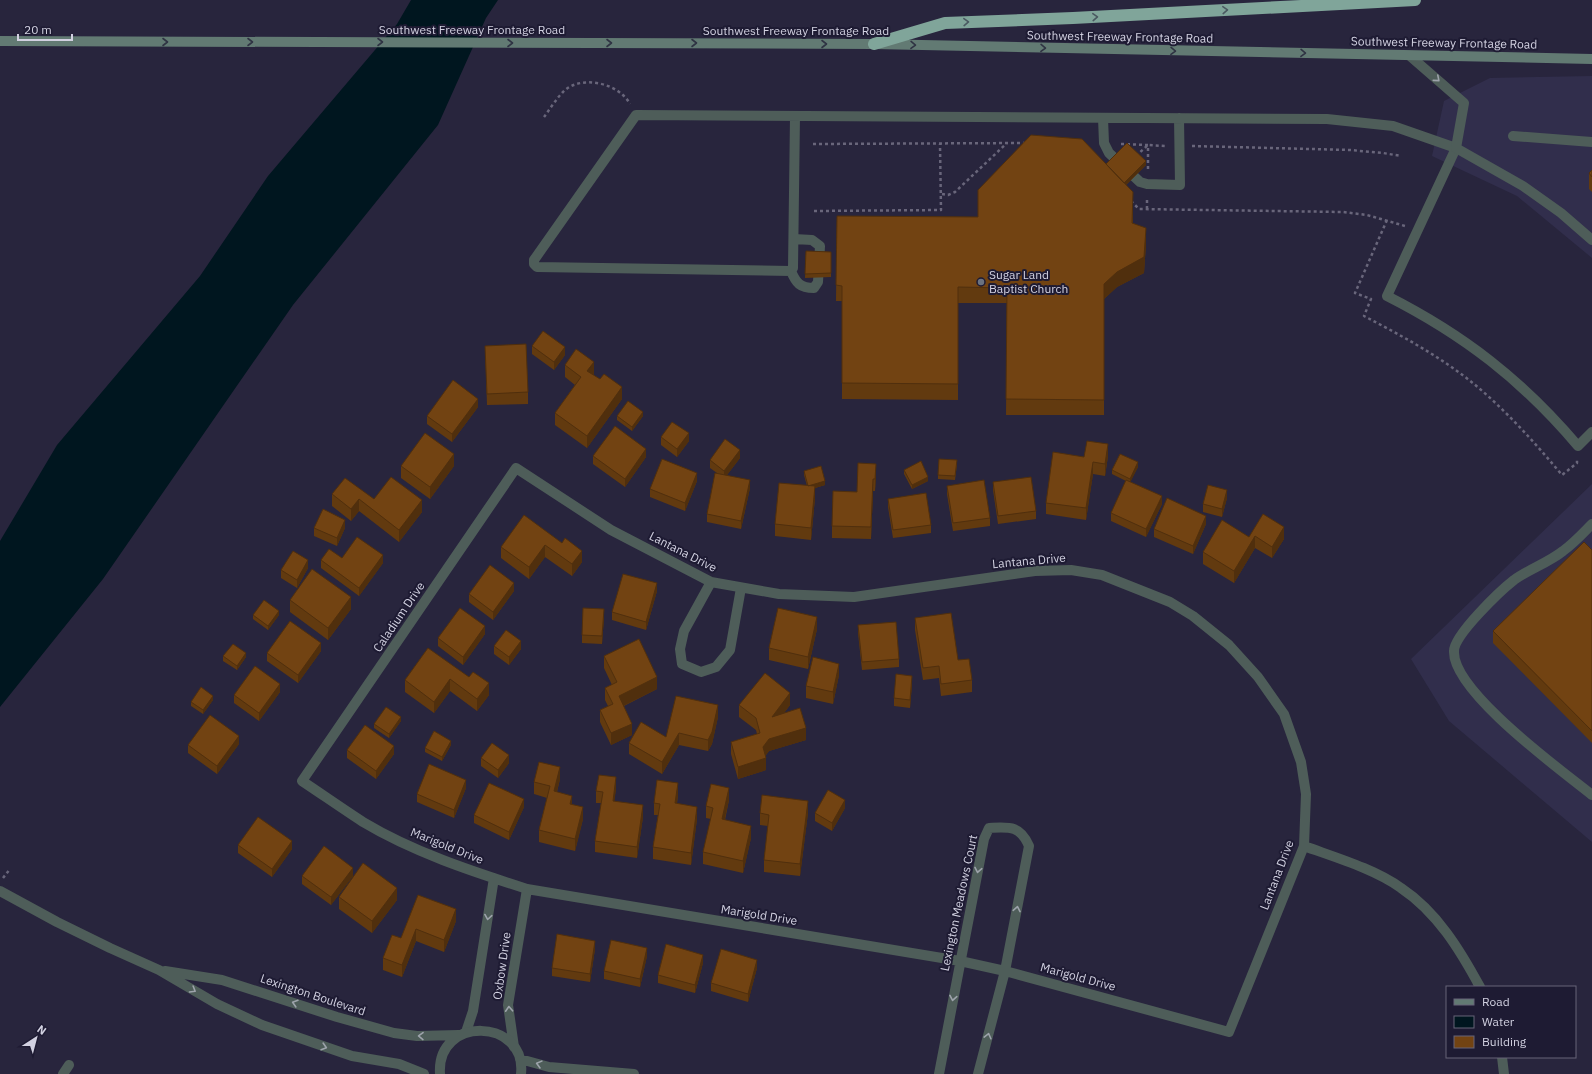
<svg xmlns="http://www.w3.org/2000/svg" width="1592" height="1074" font-family="'IBM Plex Sans',sans-serif">
<rect width="100%" height="100%" fill="#28253d"/>
<path fill="#312e4c" d="M1592,76V258L1517,196L1432,156L1444,101L1490,78Z
M1592,484V842L1449,721L1411,659Z"/>
<path fill="#00161f" d="M411,0H498L486,18L438,125L293,305L103,579L0,707V541L57,445L200,276L268,176L397,24Z"/>
<g fill="none" stroke-linecap="round" stroke-linejoin="round">
<path stroke="#69667b" stroke-width="2.5" stroke-dasharray="3 3" stroke-linecap="butt" d="M544,117C550,109 556,99 563,92C580,74 619,83 630,104
M813,144L1025,143
M1121,144L1148,145V169
M1192,146L1350,150L1383,153L1401,156
M1136,156L1148,145L1165,146
M942,194L948,195L955,192L1007,143
M1131,201L1139,209L1343,212L1367,215L1405,226
M1147,209V198
M814,211L941,210L940,144
M1387,220L1355,293L1371,299L1364,316C1404,337 1445,359 1480,389C1510,415 1536,444 1562,475L1577,463V459
M3,878L10,869"/>
<path stroke="#4e5d59" stroke-width="10" d="M795,116L793,268L791,271L537,267L534,264V260L636,115L1327,119L1393,126L1456,148L1387,296C1464,335 1522,380 1578,446L1592,432
M1103,118L1104,143L1109,153L1140,182L1147,184L1180,185L1179,118
M1513,136L1592,142
M791,271C796,283 800,288 814,288L818,282L820,246L812,240L794,239
M1592,524C1583,533 1574,543 1563,551C1548,563 1529,569 1514,580C1500,591 1454,635 1454,651C1452,691 1561,770 1592,795"/>
<path stroke="#4e5d59" stroke-width="10" d="M516,468L611,530L711,582L779,594L854,597L1035,571L1071,570L1102,575L1170,602L1193,616L1229,645L1258,677L1284,714L1301,762L1306,794L1304,846L1229,1032L1005,971L960,961L527,889C471,871 413,852 363,822C343,809 323,795 302,781Z
M711,582L684,631L680,649L682,664L701,672L716,667L730,650L741,588
M1304,846C1334,857 1375,869 1401,888C1437,912 1460,950 1480,987
M466,1032L473,1011L494,878
M514,1047L508,1005L527,889
M1502,1057L1504,1074
M63,1074L69,1065
M939,1074L984,839L989,828C1009,827 1020,825 1029,846L1005,971L978,1074"/>
<path stroke="#4e5d59" stroke-width="10" d="M1410,56L1464,103L1456,148L1523,186L1561,213L1592,240
M0,891L57,922L110,948L159,970L217,1004L262,1025L352,1056L399,1064L424,1074
M165,971L222,980L337,1017L394,1033L417,1036L459,1035
M520,1059L549,1067L634,1074
M440,1074C436,1015 527,1018 521,1074"/>
<path stroke="#627a73" stroke-width="10" d="M0,41L874,44L1592,59"/>
<path stroke="#80a59a" stroke-width="12" d="M874,44L945,23L1073,18L1415,0"/>
</g>
<path fill="#623a0f" d="M1106,164L1146,165L1126,185L1133,208V223L1146,244L1144,273L1117,287L1104,299V415H1006L1007,303H958V400L842,399V301H836L837,216L978,217Z
M1592,170V192L1589,189V173Z
M806,251L831,252V277L805,278Z
M485,346L528,392V404L487,405Z
M532,346L565,355L554,370L532,354Z
M565,365L594,374L593,375L622,399L587,448L555,425V413L575,385L565,377Z
M478,407L452,442L427,424V416Z
M617,416H643L632,431L617,420Z
M661,437L689,441L677,457L661,445Z
M593,456L646,457L625,487L593,464Z
M1108,456L1105,476L1093,474L1086,520L1046,514V503L1084,457Z
M740,458L727,475L750,488L741,529L707,522V514L717,473L710,468V460Z
M957,464L955,480L938,479V475Z
M401,466H454L430,499L401,478Z
M1138,467L1130,482L1162,504L1146,537L1111,521V513L1126,481L1112,474V470Z
M904,470L928,481L912,489L904,474Z
M804,471L825,485L815,488V498L811,540L775,536V524L807,486L804,475Z
M876,476L875,491H873L871,539L832,538V526L857,492Z
M697,481L685,511L650,497V489Z
M993,482L1036,511V519L998,524L993,490Z
M947,486L990,518V526L953,531L947,494Z
M332,494L374,499L422,512L399,542L359,511L351,521L332,506Z
M1227,498L1222,517L1203,512V504Z
M888,499L931,525V533L893,538L888,507Z
M1263,514L1284,539L1272,558L1255,548L1234,583L1203,564V552L1249,537Z
M1206,524L1193,554L1154,537V529Z
M314,528H345L337,546L314,536Z
M562,543L582,562L572,576L545,557L529,579L501,558V547Z
M1592,550V743L1493,643V631Z
M342,558L383,563L359,596L321,568V560Z
M308,568L297,588L281,578V570Z
M514,591L493,620L469,602V594Z
M657,591L646,630L612,620V612Z
M290,600L351,609L328,640L290,612Z
M253,615H279L268,630L253,619Z
M604,617L602,644L582,643V635Z
M915,618L958,660L972,680V692L941,696L939,678L923,680L915,630Z
M858,625L899,659V667L862,670L858,633Z
M817,629L808,669L769,660V648Z
M485,634L463,665L438,646V638Z
M494,646L521,649L509,665L494,654Z
M428,648L489,695L477,711L450,691L434,713L405,692V680Z
M321,651L298,683L267,661V653Z
M223,656L246,657L237,670L223,661Z
M604,656L657,689L624,706L632,735L611,745L600,722V710L608,706L605,700V688L612,685L604,668Z
M839,675L833,704L806,698V686Z
M912,684L910,708L894,706V698Z
M280,692L259,721L234,703V695Z
M213,700L203,714L191,706V702Z
M739,705H790L784,713L806,740L769,751L766,755V770L738,779L731,754V742L757,734L756,730L739,717Z
M718,717L712,744L708,751L679,745L662,774L629,754V743L666,737Z
M401,721L389,738L374,728V724Z
M239,744L217,774L188,753V745Z
M451,745L442,761L425,752V748Z
M347,750L394,754L376,779L347,758Z
M481,758L509,763L498,778L481,766Z
M560,779L557,792L572,804L583,819L575,851L539,842V830L547,798L534,794V782Z
M466,788L454,818L417,802V794Z
M616,789L614,801L643,817L637,858L595,852V841L601,803H596V791Z
M678,795L677,804L697,819L691,865L653,859V847L658,815H654V803Z
M729,800L725,820L751,838L743,873L703,864V852L711,819L706,818V806Z
M524,807L509,840L474,823V815Z
M845,808L832,831L815,821V813Z
M760,813H808L800,876L764,872V860L768,826L760,825Z
M238,845L292,849L272,877L238,853Z
M302,876H353L331,905L302,884Z
M418,895L456,921L444,952L416,941L402,977L383,970V958L401,938Z
M339,897L397,900L372,933L339,909Z
M595,949L590,982L552,976V968Z
M647,956L640,987L604,979V971Z
M703,963L695,993L658,983V975Z
M757,968L748,1002L711,991V983Z"/>
<path fill="#502f0d" d="M1146,161V165L1122,189V185Z
M1146,228V244L1144,273L1117,287L1104,299V415V284Z
M565,347V355L554,370V362Z
M594,362V374L587,383V371Z
M622,387V399L587,448V436Z
M478,399V407L452,442V434Z
M643,412V416L632,431V427Z
M689,433V441L677,457V449Z
M1108,444V456L1105,476V464Z
M646,449V457L625,487V479Z
M740,450V458L724,479V471Z
M454,454V466L430,499V487Z
M1093,462V474L1086,520V508Z
M1138,462V467L1130,483V479Z
M876,464V476L875,491V479Z
M697,473V481L685,511V503Z
M928,477V481L912,489V485Z
M873,479V491L871,539V527Z
M750,480V488L741,529V521Z
M825,481V485L815,488V498L811,540V528L808,486Z
M1227,490V498L1222,517V509Z
M1162,496V504L1146,537V529Z
M359,499V511L351,521V509Z
M422,500V512L399,542V530Z
M1206,516V524L1193,554V546Z
M345,520V528L337,546V538Z
M1284,527V539L1272,558V547Z
M1255,536V548L1234,583V571Z
M545,545V557L529,579V567Z
M582,551V562L572,576V564Z
M383,555V563L359,596V588Z
M308,560V568L297,588V580Z
M514,583V591L493,620V612Z
M657,583V591L646,630V622Z
M351,597V609L328,640V628Z
M604,609V617L602,644V636Z
M279,611V615L268,630V626Z
M817,617V629L808,669V657Z
M485,626V634L463,665V657Z
M521,641V649L509,665V657Z
M321,643V651L298,683V675Z
M246,653V657L237,670V666Z
M839,664V675L833,704V692Z
M912,676V684L910,708V700Z
M657,677V689L619,708V696Z
M450,679V691L434,713V702Z
M489,683V695L477,711V699Z
M280,684V692L259,721V713Z
M790,693V705L772,729V717Z
M213,696V700L203,714V710Z
M718,705V717L712,744L708,751V740Z
M401,717V721L389,738V734Z
M632,724V735L611,745V733Z
M806,728V740L769,751L763,759V747L769,739Z
M679,733V745L662,774V762Z
M239,736V744L217,774V766Z
M451,741V745L442,761V757Z
M394,746V754L376,779V771Z
M509,755V763L498,778V770Z
M766,758V770L738,779V767Z
M560,767V779L554,803V791Z
M616,777V789L613,813V801Z
M466,780V788L454,818V810Z
M678,783V795L675,815V803Z
M729,788V800L722,831V819Z
M572,796V808L570,804Z
M524,799V807L509,840V832Z
M845,800V808L832,831V823Z
M808,801V813L800,876V864Z
M643,805V817L637,858V847Z
M583,807V819L575,851V839Z
M697,807V819L691,865V853Z
M751,826V838L743,873V861Z
M292,841V849L272,877V869Z
M353,868V876L331,905V897Z
M397,888V900L372,933V921Z
M456,909V921L444,952V940Z
M416,929V941L402,977V965Z
M595,941V949L590,982V974Z
M647,948V956L640,987V979Z
M703,955V963L695,993V985Z
M757,960V968L748,1002V994Z"/>
<path fill="#724312" stroke="#502f0d" d="M1031,135L1082,139L1133,192L1132,223L1146,228L1144,257L1117,272L1104,284V400L1006,399L1007,288L958,287V384L842,383V286L836,285L837,216L978,217V190Z
M1127,143L1146,161L1124,183L1106,164Z
M1592,170V177L1589,173Z
M806,251L831,252V273L805,274Z
M543,331L565,347L554,362L532,346Z
M526,344L528,392L487,394L485,346Z
M576,349L594,362L587,371L600,379L604,374L622,387L587,436L555,413L581,377L565,365Z
M453,380L478,399L452,434L427,416Z
M628,401L643,412L632,427L617,416Z
M672,422L689,433L677,449L661,437Z
M615,426L646,449L625,479L593,456Z
M425,433L454,454L430,487L401,466Z
M725,439L740,450L724,471L710,460Z
M1087,441L1108,444L1105,464L1093,462L1086,508L1046,503L1053,452L1084,457Z
M1120,454L1138,462L1130,479L1112,470Z
M662,459L697,473L685,503L650,489Z
M939,459L957,460L955,476L938,475Z
M921,461L928,477L912,485L904,470Z
M858,463L876,464L875,479H873L871,527L832,526L833,491L857,492Z
M821,466L825,481L808,486L804,471Z
M715,473L750,480L741,521L707,514Z
M391,477L422,500L399,530L359,499L351,509L332,494L345,478L374,499Z
M1031,477L1036,511L998,516L993,482Z
M984,480L990,518L953,523L947,486Z
M1126,480L1162,496L1146,529L1111,513Z
M779,483L815,486L811,528L775,524Z
M1208,485L1227,490L1222,509L1203,504Z
M926,493L931,525L893,530L888,499Z
M1167,498L1206,516L1193,546L1154,529Z
M323,509L345,520L337,538L314,528Z
M1263,514L1284,527L1272,547L1255,536L1234,571L1203,552L1222,520L1249,537Z
M524,515L562,543L565,538L582,551L572,564L545,545L529,567L501,547Z
M357,537L383,555L359,588L321,560L329,549L342,558Z
M1584,542L1592,550V731L1493,631Z
M293,551L308,560L297,580L281,570Z
M490,565L514,583L493,612L469,594Z
M312,569L351,597L328,628L290,600Z
M623,574L657,583L646,622L612,612Z
M264,600L279,611L268,626L253,615Z
M460,608L485,626L463,657L438,638Z
M583,608L604,609L602,636L582,635Z
M778,608L817,617L808,657L769,648Z
M951,613L958,660L969,659L972,680L941,684L939,666L923,668L915,618Z
M290,621L321,643L298,675L267,653Z
M896,622L899,659L862,662L858,625Z
M506,630L521,641L509,657L494,646Z
M639,639L657,677L619,696L632,724L611,733L600,710L613,704L605,688L617,682L604,656Z
M233,644L246,653L237,666L223,656Z
M428,648L469,677L473,672L489,683L477,699L450,679L434,702L405,680Z
M813,657L839,664L833,692L806,686Z
M255,666L280,684L259,713L234,695Z
M765,673L790,693L772,717L800,708L806,728L769,739L763,747L766,758L738,767L731,742L760,733L756,718L739,705Z
M896,674L912,676L910,700L894,698Z
M201,687L213,696L203,710L191,702Z
M676,696L718,705L712,732L708,740L679,733L662,762L629,743L641,722L666,737Z
M386,707L401,717L389,734L374,724Z
M210,715L239,736L217,766L188,745Z
M365,725L394,746L376,771L347,750Z
M434,731L451,741L442,757L425,748Z
M492,743L509,755L498,770L481,758Z
M539,762L560,767L554,791L572,796L570,804L583,807L575,839L539,830L550,786L534,782Z
M429,764L466,780L454,810L417,794Z
M599,775L616,777L613,801L643,805L637,847L595,841L603,792L596,791Z
M657,780L678,783L675,803L697,807L691,853L653,847L660,804L654,803Z
M489,783L524,799L509,832L474,815Z
M711,784L729,788L722,819L751,826L743,861L703,852L713,808L706,806Z
M828,790L845,800L832,823L815,813Z
M762,795L808,801L800,864L764,860L769,815L760,813Z
M258,817L292,841L272,869L238,845Z
M324,846L353,868L331,897L302,876Z
M363,863L397,888L372,921L339,897Z
M418,895L456,909L444,940L416,929L402,965L383,958L392,935L401,938Z
M557,934L595,941L590,974L552,968Z
M611,940L647,948L640,979L604,971Z
M666,944L703,955L695,985L658,975Z
M721,949L757,960L748,994L711,983Z"/>
<defs><path id="oneway-chevron" d="M-2-3.5L2.5 0L-2 3.5" fill="none" stroke-width="1.6" stroke-linecap="round" stroke-linejoin="round"/></defs>
<g stroke="#4a5961">
<use href="#oneway-chevron" transform="translate(1225 10) rotate(-3)"/>
<use href="#oneway-chevron" transform="translate(1095 17) rotate(-3)"/>
<use href="#oneway-chevron" transform="translate(966 22) rotate(-2)"/>
</g>
<g stroke="#2f3343">
<use href="#oneway-chevron" transform="translate(165 42)"/>
<use href="#oneway-chevron" transform="translate(250 42)"/>
<use href="#oneway-chevron" transform="translate(380 42)"/>
<use href="#oneway-chevron" transform="translate(510 43)"/>
<use href="#oneway-chevron" transform="translate(609 43)"/>
<use href="#oneway-chevron" transform="translate(694 43)"/>
<use href="#oneway-chevron" transform="translate(824 44)"/>
<use href="#oneway-chevron" transform="translate(913 45) rotate(1)"/>
<use href="#oneway-chevron" transform="translate(1043 48) rotate(1)"/>
<use href="#oneway-chevron" transform="translate(1173 51) rotate(1)"/>
<use href="#oneway-chevron" transform="translate(1303 53) rotate(1)"/>
</g>
<g stroke="#9da3ab">
<use href="#oneway-chevron" transform="translate(1437 79) rotate(41)"/>
<use href="#oneway-chevron" transform="translate(978 870) rotate(101)"/>
<use href="#oneway-chevron" transform="translate(1017 909) rotate(-79)"/>
<use href="#oneway-chevron" transform="translate(488 917) rotate(99)"/>
<use href="#oneway-chevron" transform="translate(193 990) rotate(31)"/>
<use href="#oneway-chevron" transform="translate(953 998) rotate(100)"/>
<use href="#oneway-chevron" transform="translate(295 1003) rotate(-163)"/>
<use href="#oneway-chevron" transform="translate(509 1009) rotate(-93)"/>
<use href="#oneway-chevron" transform="translate(421 1036) rotate(-179)"/>
<use href="#oneway-chevron" transform="translate(988 1036) rotate(-76)"/>
<use href="#oneway-chevron" transform="translate(324 1047) rotate(17)"/>
<use href="#oneway-chevron" transform="translate(539 1064) rotate(-165)"/>
</g>
<circle fill="#6b7280" stroke="#1e1b33" stroke-width="1.5" cx="981" cy="282" r="4"/>
<g text-anchor="middle" stroke-width="4" stroke-linejoin="round" paint-order="stroke">
<g font-size="12" fill="#d2d1e1" stroke="#1e1b33">
<text x="472" y="34">Southwest Freeway Frontage Road</text>
<text x="796" y="35">Southwest Freeway Frontage Road</text>
<text transform="translate(1120 37) rotate(1)" y="4">Southwest Freeway Frontage Road</text>
<text transform="translate(1444 43) rotate(1)" y="4">Southwest Freeway Frontage Road</text>
<text transform="translate(683 552) rotate(27)" y="4">Lantana Drive</text>
<text transform="translate(1029 561) rotate(-5)" y="4">Lantana Drive</text>
<text transform="translate(399 617) rotate(-56)" y="4">Caladium Drive</text>
<text transform="translate(447 846) rotate(22)" y="4">Marigold Drive</text>
<text transform="translate(1277 875) rotate(-69)" y="4">Lantana Drive</text>
<text transform="translate(959 903) rotate(-78)" y="4">Lexington Meadows Court</text>
<text transform="translate(759 915) rotate(9)" y="4">Marigold Drive</text>
<text transform="translate(502 966) rotate(-82)" y="4">Oxbow Drive</text>
<text transform="translate(1078 977) rotate(15)" y="4">Marigold Drive</text>
<text transform="translate(313 995) rotate(18)" y="4">Lexington Boulevard</text>
</g>
<g font-size="12" fill="#d2d1e1" stroke="#1e1b33" text-anchor="start">
<text x="989" y="279">Sugar Land<tspan x="989" dy="14">Baptist Church</tspan></text>
</g>
</g>
<rect x="1446" y="986" width="130" height="72" fill="#1e1b33" stroke="#666479"/>
<rect x="1454" y="999" width="20" height="6" fill="#627a73" stroke="#666479"/>
<text x="1482" y="1006" font-size="12" fill="#d2d1e1">Road</text>
<rect x="1454" y="1016" width="20" height="12" fill="#00161f" stroke="#666479"/>
<text x="1482" y="1026" font-size="12" fill="#d2d1e1">Water</text>
<rect x="1454" y="1036" width="20" height="12" fill="#724312" stroke="#666479"/>
<text x="1482" y="1046" font-size="12" fill="#d2d1e1">Building</text>
<g transform="translate(36 1038) rotate(36)" stroke="#1e1b33" stroke-width="3" paint-order="stroke">
<path d="M0-3L7 15L0 10L-7 15Z" fill="#d2d1e1"/>
<text y="-6" font-size="11" font-weight="bold" text-anchor="middle" fill="#d2d1e1">N</text>
</g>
<path d="M18 34v6h54v-6" fill="none" stroke="#d2d1e1" stroke-width="2"/>
<text x="24" y="34" font-size="12" fill="#d2d1e1" stroke="#1e1b33" stroke-width="3" paint-order="stroke">20 m</text>
</svg>
